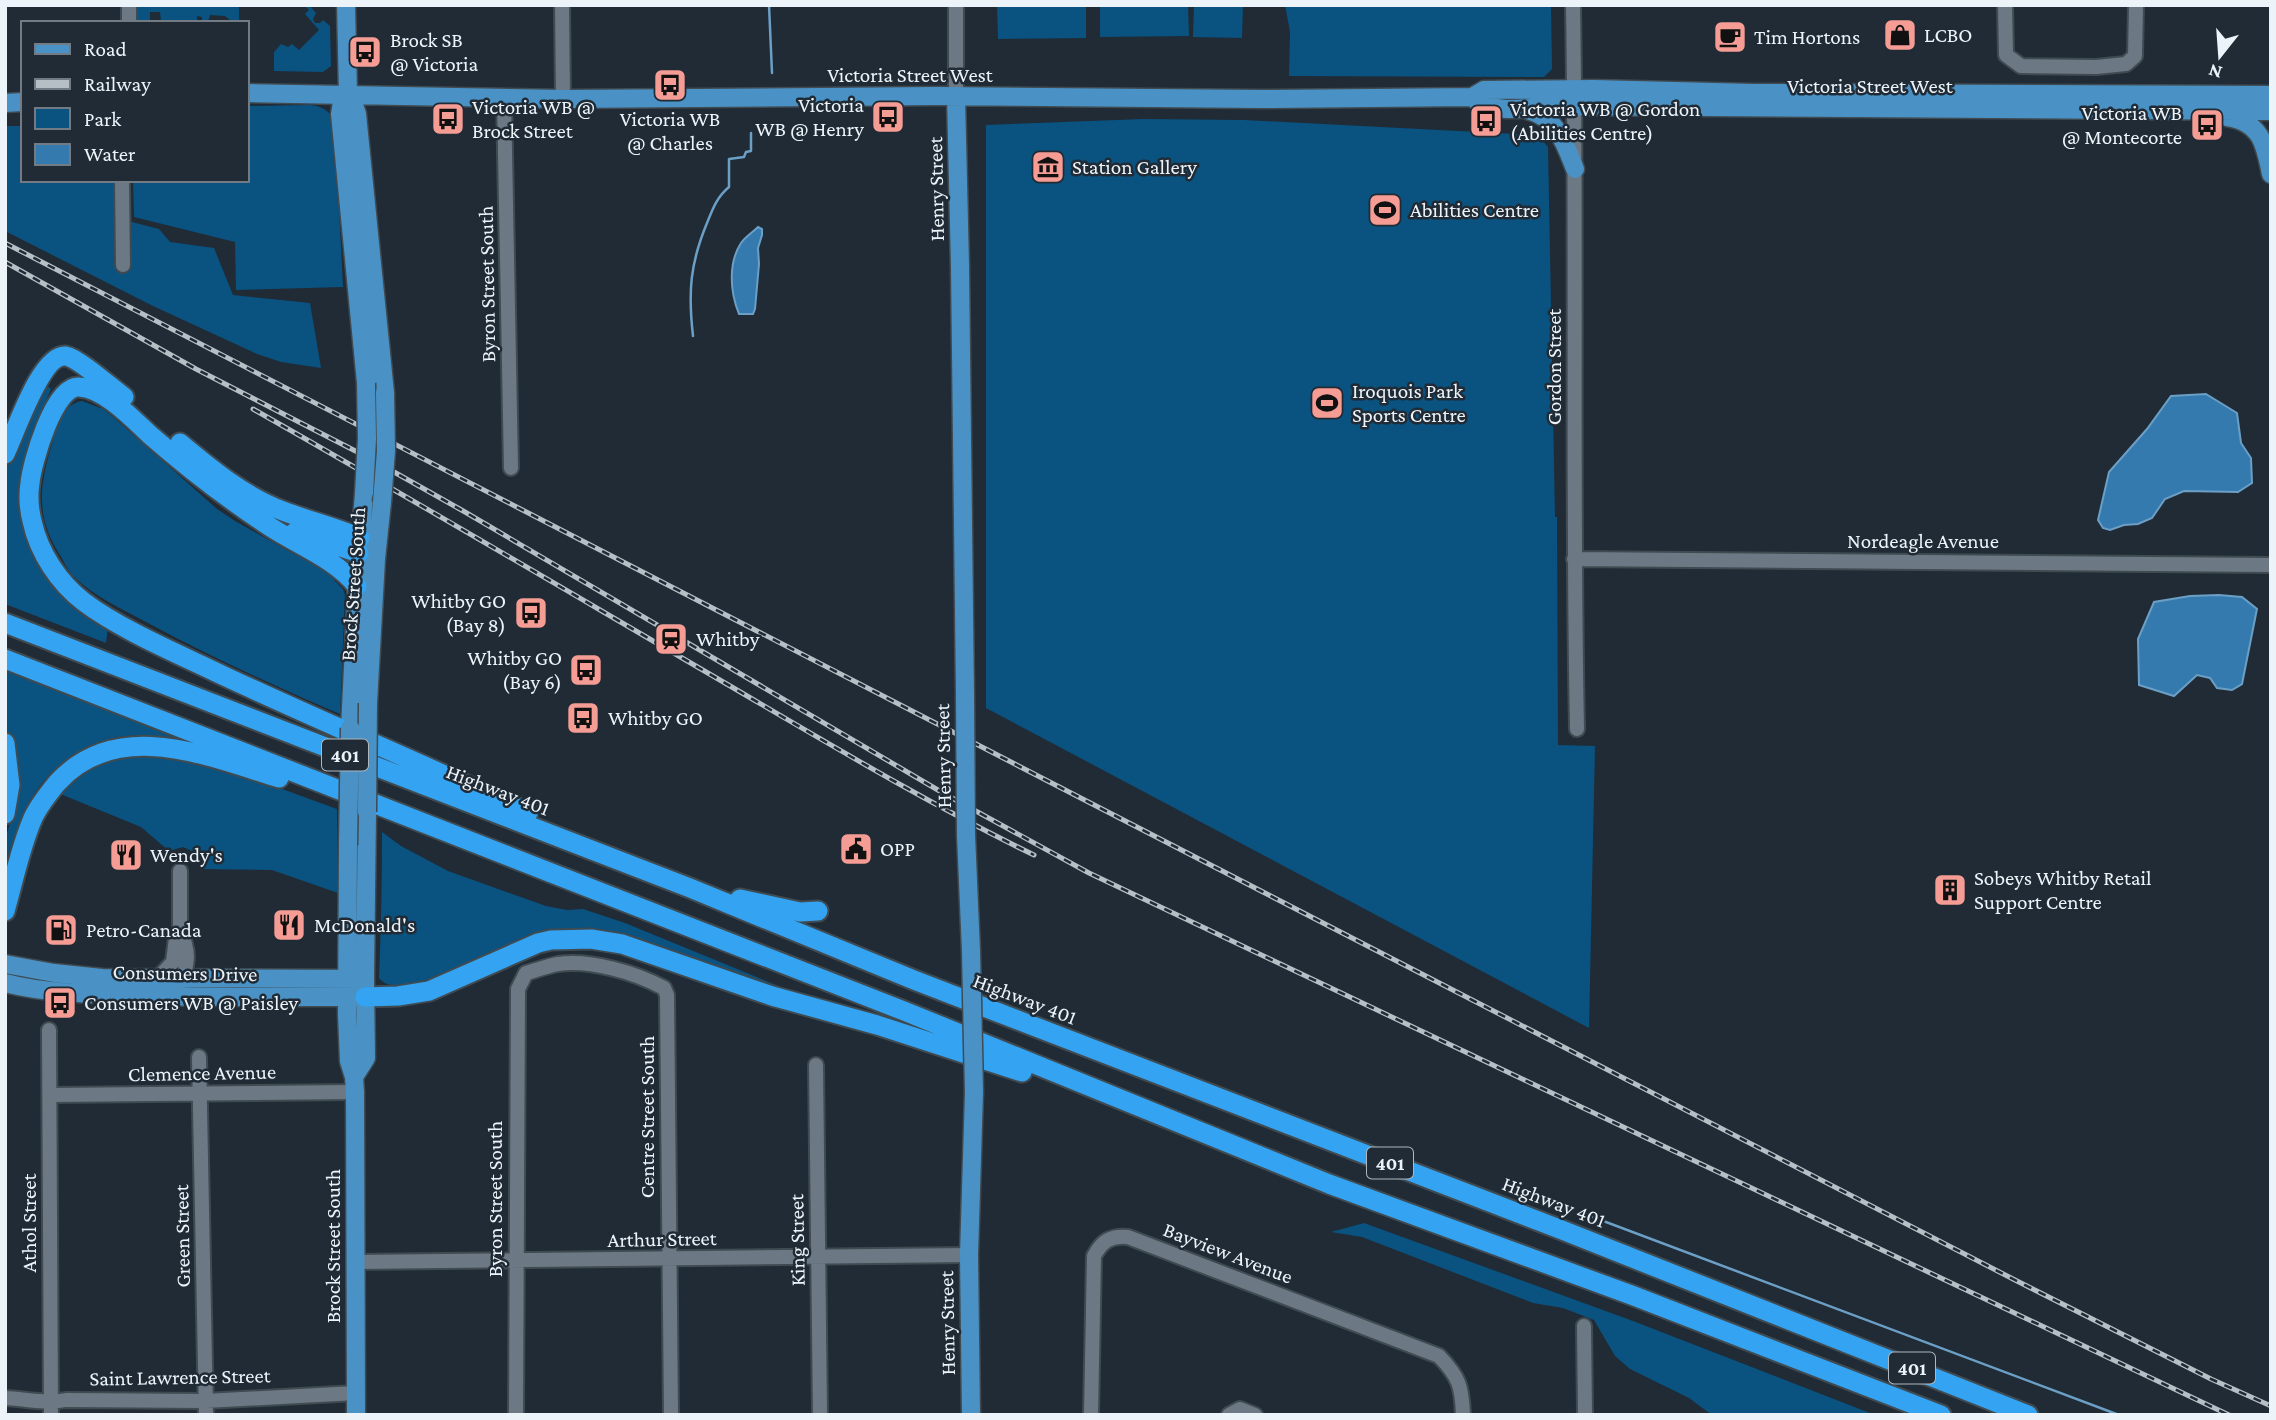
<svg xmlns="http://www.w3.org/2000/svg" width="2276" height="1420" font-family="'Crimson Pro',serif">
<rect width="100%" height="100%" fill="#202b35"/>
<path fill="#0a5280" d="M138,5H187V7L239,5V23H231L230,20L225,16L210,15L208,22H202V17L197,16V23H155L161,22L160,12H150V22L138,21Z
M304,5H309L316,13L313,19L315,23H320L323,20L330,26L331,66L323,72L274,71V52L281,44L288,47L292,44L299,50L319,30L305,14L309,10Z
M997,5H1086V38L998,39Z
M1100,5H1188L1189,36L1100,37Z
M1194,5H1243L1242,38L1193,37Z
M1285,5H1551L1552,69L1544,77L1289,76L1290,32Z
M309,105C324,106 332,112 335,126L343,287L236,290L235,242L134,217L133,180H247V106Z
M1144,119L1244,120L1538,135L1548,147L1555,517H1557L1558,745L1595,746L1589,1028L986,708V125Z
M5,126H23V180H129L128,221L159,229L170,242L214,248L233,295L310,303L321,368L281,362L257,354L153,306L5,231Z
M43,382L51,389C32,436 14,472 23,524L108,627L106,643L5,604V468Z
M82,401L103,409L112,416L217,509L235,521L294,554L297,550L337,575L334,580L343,589L345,595L340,714C275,686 211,657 148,623C122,609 93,596 72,575C67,569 63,559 58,552C37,517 39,489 50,451C56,431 60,404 82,401Z
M5,670L189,741C168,738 145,734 125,736C87,740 43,770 28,806C18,831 12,857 5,883V840L13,813L16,760L5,725Z
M140,751L216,765L337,809L338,893L272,870L200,869L196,853L183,847L169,851L141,827L53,791L108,755Z
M382,832L401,846L448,871L546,906L567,910L583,909L625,923L815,1001C775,987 734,974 693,960C649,945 602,923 554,931C545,932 536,934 527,937C501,946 399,1006 379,978C381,929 382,881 382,832Z
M1364,1223L1633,1321L1875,1415H1712L1689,1398L1630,1369L1615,1356L1594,1320L1563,1308L1533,1303L1362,1237L1331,1232Z"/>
<path fill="#347aae" stroke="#6b9fc5" stroke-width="2" d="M758,227L762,229V235L758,248L759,264L755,309L753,314H739C730,292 728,263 741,243C745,237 753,232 758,227Z
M2206,394L2237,413L2241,443L2251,458L2252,483L2238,492L2184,491L2165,499L2152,518L2138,524L2124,525L2110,530L2103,528L2098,520L2109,472L2147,429L2171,396Z
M2219,595L2242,597L2257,609L2242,684L2232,690L2217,688L2210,678L2197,675L2174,696L2139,685L2138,639L2154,602L2190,596Z"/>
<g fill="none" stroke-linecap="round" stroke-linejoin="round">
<path stroke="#6b9fc5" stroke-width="2.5" d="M769,5L772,73
M693,336C688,292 690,264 707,223C713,208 717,197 729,187V159L744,157L746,152L751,151V133
M1590,1216L2119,1415"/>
<defs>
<path id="minor" d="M129,5V23
M562,5L563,99
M956,5V97
M1573,5C1577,246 1572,488 1577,729
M2005,5L2006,55L2021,66L2096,67L2126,64L2135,56L2136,5
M504,99L511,468
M122,180L123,265
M1574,559L2271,565
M158,978L173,962L176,938L180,932V871
M177,986C189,969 190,950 180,932
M49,1030L51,1415
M199,1057L206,1415
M816,1065L820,1415
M50,1095L355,1092
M355,1262L969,1255
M1584,1326L1585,1415
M5,1398C26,1399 46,1404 66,1400L205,1401L356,1393
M516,1415L518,989L526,973C537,970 547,966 558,964C590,959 636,973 664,988L667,995L671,1415
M1091,1415L1094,1256C1102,1241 1111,1235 1128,1237L1439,1356C1459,1377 1462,1386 1463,1415
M1229,1415L1240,1409L1255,1415"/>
<path id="major" d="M346,5L348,94L353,102L357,114L385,393
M247,93L563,99L937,96L1261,99L1472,97L1484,90L1593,89L1754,93L2271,95
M348,94L342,102L340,114L366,383
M956,97L960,266L965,696
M1472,97C1491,115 1527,108 1552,106L2271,111
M5,103L23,102
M1527,110C1557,117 1565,144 1575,169
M2227,117C2261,122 2265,144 2271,174
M368,703L376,559L382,502
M350,728L357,586L364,493
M966,835L971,951
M348,845L347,1015L349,1061L354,1077L355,1092L356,1415
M5,964L54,973L102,978L365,979
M5,983C44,993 87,994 128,995C204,998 281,997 358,997
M354,1077L366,1058L365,979L367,812
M971,1415L969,1255L974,1092"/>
<path id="highway" d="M180,443C211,469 245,497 283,511C309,521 335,527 360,538
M5,454C15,434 41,353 66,356C78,358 113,389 124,397
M295,532L359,553
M357,586C335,559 300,546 272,528C229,500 189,469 150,435C133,419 104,388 79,387C54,385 32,463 30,483C28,496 29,509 32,521C39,553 59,583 84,602C121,630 181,655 224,676C325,723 427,766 528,813
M5,623L690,888L914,980L1562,1230L2028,1415
M5,659L904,1011L1329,1184L1634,1296L1941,1415
M5,743L10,785L5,814
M740,899L800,912L818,911
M5,911C14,880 20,848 33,818C39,805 48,794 57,783C117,717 207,756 279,778
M365,997L398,996L429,991L538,943L551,940L591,939L622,944L772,996L877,1025L1022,1072"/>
</defs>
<use href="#minor" stroke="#3f4a51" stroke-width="18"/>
<use href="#major" stroke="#3f4a51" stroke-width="21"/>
<use href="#highway" stroke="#3f4a51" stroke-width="23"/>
<use href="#minor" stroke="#6c7984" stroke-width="14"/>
<use href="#major" stroke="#4a92c5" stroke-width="18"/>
<use href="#highway" stroke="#34a3f1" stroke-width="19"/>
<defs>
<path id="rail" d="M5,243L2015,1280L2211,1379L2271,1406
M5,262L196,369L371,459L465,512L943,793L1089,873L2229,1415
M253,409C403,494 552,582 701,669C811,733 919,799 1034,855"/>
</defs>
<use href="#rail" stroke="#b6bfc6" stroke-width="5"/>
<use href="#rail" stroke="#202b35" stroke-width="2.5" stroke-dasharray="8" stroke-linecap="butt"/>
<defs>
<path id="major-bridge" d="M364,493L367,439L366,383
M382,502L386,451L385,393
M965,696L966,835
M367,812L368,703
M348,845L350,728
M971,951L974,1092"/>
</defs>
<use href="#major-bridge" stroke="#3f4a51" stroke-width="21" stroke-linecap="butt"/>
<use href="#major-bridge" stroke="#4a92c5" stroke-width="18"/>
</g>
<defs>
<symbol id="shop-square" viewBox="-11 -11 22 22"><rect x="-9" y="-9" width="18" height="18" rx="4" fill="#f59c95" stroke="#202b35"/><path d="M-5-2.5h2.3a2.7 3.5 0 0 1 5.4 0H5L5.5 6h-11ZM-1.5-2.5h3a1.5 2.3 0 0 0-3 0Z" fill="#111"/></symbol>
<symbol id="cafe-square" viewBox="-11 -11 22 22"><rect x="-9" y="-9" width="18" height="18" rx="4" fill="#f59c95" stroke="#202b35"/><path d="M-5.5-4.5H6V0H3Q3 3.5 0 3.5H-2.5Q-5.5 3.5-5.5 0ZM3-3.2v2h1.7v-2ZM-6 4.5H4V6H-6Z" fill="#111"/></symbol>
<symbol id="bus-square" viewBox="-11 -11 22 22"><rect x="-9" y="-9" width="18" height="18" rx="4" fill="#f59c95" stroke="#202b35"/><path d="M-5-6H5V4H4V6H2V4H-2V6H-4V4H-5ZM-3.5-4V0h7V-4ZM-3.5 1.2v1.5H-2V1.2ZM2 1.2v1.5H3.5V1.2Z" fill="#111"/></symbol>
<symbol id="museum-square" viewBox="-11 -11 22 22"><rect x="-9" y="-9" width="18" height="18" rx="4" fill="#f59c95" stroke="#202b35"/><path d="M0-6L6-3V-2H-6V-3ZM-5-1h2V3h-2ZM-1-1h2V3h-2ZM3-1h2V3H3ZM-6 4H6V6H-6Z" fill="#111"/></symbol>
<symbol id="stadium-square" viewBox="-11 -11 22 22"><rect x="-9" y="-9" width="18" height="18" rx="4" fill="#f59c95" stroke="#202b35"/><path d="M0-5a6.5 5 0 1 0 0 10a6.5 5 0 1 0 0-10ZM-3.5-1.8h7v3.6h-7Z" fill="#111"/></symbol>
<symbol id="station-square" viewBox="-11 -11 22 22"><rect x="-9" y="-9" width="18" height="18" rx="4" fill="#f59c95" stroke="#202b35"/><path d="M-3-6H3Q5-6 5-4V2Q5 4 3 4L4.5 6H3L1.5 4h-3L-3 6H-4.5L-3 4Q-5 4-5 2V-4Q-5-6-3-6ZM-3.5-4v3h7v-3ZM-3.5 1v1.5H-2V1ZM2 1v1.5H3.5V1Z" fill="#111"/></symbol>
<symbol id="civic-square" viewBox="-11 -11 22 22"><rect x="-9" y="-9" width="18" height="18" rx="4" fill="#f59c95" stroke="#202b35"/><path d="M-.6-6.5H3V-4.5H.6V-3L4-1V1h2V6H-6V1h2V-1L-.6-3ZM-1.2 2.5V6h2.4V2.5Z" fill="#111"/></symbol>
<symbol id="restaurant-square" viewBox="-11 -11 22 22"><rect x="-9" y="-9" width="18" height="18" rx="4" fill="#f59c95" stroke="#202b35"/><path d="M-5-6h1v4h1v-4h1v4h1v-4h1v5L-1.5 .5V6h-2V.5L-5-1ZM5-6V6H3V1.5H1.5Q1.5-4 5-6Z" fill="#111"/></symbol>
<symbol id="building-square" viewBox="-11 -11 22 22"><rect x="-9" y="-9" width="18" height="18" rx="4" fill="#f59c95" stroke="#202b35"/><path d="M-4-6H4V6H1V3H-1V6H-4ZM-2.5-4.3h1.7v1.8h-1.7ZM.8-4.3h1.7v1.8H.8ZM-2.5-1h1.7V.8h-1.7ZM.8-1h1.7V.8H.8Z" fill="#111"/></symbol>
<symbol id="fuel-square" viewBox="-11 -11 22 22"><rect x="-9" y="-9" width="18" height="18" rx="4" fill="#f59c95" stroke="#202b35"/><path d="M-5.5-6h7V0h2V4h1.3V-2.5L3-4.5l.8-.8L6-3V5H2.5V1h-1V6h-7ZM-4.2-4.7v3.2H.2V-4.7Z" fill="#111"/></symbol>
</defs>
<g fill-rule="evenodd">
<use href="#shop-square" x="1881" y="16" width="38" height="38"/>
<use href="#cafe-square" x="1711" y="18" width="38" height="38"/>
<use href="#bus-square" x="346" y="33" width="38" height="38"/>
<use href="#bus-square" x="651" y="66" width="38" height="38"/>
<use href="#bus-square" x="869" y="98" width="38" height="38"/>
<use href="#bus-square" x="429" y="100" width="38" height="38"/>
<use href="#bus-square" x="1467" y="102" width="38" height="38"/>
<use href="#bus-square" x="2188" y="106" width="38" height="38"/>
<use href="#museum-square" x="1029" y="148" width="38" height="38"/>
<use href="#stadium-square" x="1366" y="191" width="38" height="38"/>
<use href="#stadium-square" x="1308" y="384" width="38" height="38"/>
<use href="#bus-square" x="512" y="594" width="38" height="38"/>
<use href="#station-square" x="652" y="620" width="38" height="38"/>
<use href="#bus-square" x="567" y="651" width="38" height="38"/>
<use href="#bus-square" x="564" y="699" width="38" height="38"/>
<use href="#civic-square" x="837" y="830" width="38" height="38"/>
<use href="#restaurant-square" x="107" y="836" width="38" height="38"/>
<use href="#building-square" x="1931" y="871" width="38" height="38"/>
<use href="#restaurant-square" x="270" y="906" width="38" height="38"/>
<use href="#fuel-square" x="42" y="911" width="38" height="38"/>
<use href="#bus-square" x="41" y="984" width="38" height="38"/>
</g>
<g text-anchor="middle" stroke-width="5" stroke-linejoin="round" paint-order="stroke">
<g fill="#202b35" stroke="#afb8bf" stroke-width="2">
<rect x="322" y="739.5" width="46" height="31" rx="5"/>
<rect x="1367" y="1147.5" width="46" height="31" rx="5"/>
<rect x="1889" y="1352.5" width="46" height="31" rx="5"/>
</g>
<g font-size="19" font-weight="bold" fill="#ecf4fa">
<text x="345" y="762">401</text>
<text x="1390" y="1170">401</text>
<text x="1912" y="1375">401</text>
</g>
<g font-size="21" fill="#ecf4fa" stroke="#202b35" text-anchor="start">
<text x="1924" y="42">LCBO</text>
<text x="1754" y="44">Tim Hortons</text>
<text x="390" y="47">Brock SB<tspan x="390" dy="24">@ Victoria</tspan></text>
<text x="864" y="112" text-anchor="end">Victoria<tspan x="864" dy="24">WB @ Henry</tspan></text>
<text x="472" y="114">Victoria WB @<tspan x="472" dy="24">Brock Street</tspan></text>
<text x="1510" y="116">Victoria WB @ Gordon<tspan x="1510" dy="24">(Abilities Centre)</tspan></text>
<text x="2182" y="120" text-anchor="end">Victoria WB<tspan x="2182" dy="24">@ Montecorte</tspan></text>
<text x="670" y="126" text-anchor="middle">Victoria WB<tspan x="670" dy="24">@ Charles</tspan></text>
<text x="1072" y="174">Station Gallery</text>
<text x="1410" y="217">Abilities Centre</text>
<text x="1352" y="398">Iroquois Park<tspan x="1352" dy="24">Sports Centre</tspan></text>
<text x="506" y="608" text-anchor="end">Whitby GO<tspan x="506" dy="24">(Bay 8)</tspan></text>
<text x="696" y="646">Whitby</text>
<text x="562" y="665" text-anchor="end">Whitby GO<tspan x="562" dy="24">(Bay 6)</tspan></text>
<text x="608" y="725">Whitby GO</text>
<text x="880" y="856">OPP</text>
<text x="150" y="862">Wendy's</text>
<text x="1974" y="885">Sobeys Whitby Retail<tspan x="1974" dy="24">Support Centre</tspan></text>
<text x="314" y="932">McDonald's</text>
<text x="86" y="937">Petro-Canada</text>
<text x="84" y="1010">Consumers WB @ Paisley</text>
</g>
<g font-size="21" fill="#ecf4fa" stroke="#202b35">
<text x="910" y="82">Victoria Street West</text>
<text x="1870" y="93">Victoria Street West</text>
<text transform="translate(936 189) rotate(-91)" y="7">Henry Street</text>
<text transform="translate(487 284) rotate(-91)" y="7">Byron Street South</text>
<text transform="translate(1554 367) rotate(-90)" y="7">Gordon Street</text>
<text x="1923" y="548">Nordeagle Avenue</text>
<text transform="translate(353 584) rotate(-86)" y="7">Brock Street South</text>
<text transform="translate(943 756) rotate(-91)" y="7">Henry Street</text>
<text transform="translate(498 790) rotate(21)" y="7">Highway 401</text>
<text transform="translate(185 973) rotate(1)" y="7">Consumers Drive</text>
<text transform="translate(1025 999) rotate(21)" y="7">Highway 401</text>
<text transform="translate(202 1073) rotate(-1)" y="7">Clemence Avenue</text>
<text transform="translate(647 1117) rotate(-90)" y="7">Centre Street South</text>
<text transform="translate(495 1199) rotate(-90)" y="7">Byron Street South</text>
<text transform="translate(1554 1202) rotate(21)" y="7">Highway 401</text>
<text transform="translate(29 1223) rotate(-90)" y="7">Athol Street</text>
<text transform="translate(182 1236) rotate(-91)" y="7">Green Street</text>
<text transform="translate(662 1239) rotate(-1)" y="7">Arthur Street</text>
<text transform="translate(797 1240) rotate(-91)" y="7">King Street</text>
<text transform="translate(333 1246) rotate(-90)" y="7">Brock Street South</text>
<text transform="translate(1228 1253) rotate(21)" y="7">Bayview Avenue</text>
<text transform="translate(947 1323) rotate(-91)" y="7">Henry Street</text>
<text transform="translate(180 1377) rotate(-1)" y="7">Saint Lawrence Street</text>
</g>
</g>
<rect width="2276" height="1420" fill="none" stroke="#ecf4fa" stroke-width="14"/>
<rect x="21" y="21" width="228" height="161" fill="#202b35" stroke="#727b84" stroke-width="2"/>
<rect x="35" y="44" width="35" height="10" fill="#4a92c5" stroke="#727b84" stroke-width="2"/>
<text x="84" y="56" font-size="21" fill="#ecf4fa">Road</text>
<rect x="35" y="79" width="35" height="10" fill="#b6bfc6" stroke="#727b84" stroke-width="2"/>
<text x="84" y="91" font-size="21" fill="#ecf4fa">Railway</text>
<rect x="35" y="108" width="35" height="21" fill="#0a5280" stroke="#727b84" stroke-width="2"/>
<text x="84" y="126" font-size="21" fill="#ecf4fa">Park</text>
<rect x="35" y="144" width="35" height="21" fill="#347aae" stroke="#727b84" stroke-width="2"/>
<text x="84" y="161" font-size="21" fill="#ecf4fa">Water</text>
<g transform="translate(2220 56) rotate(197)" stroke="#202b35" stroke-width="5" paint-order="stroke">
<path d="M0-5L12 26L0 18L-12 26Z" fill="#ecf4fa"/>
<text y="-10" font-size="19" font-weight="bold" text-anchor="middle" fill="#ecf4fa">N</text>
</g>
</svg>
